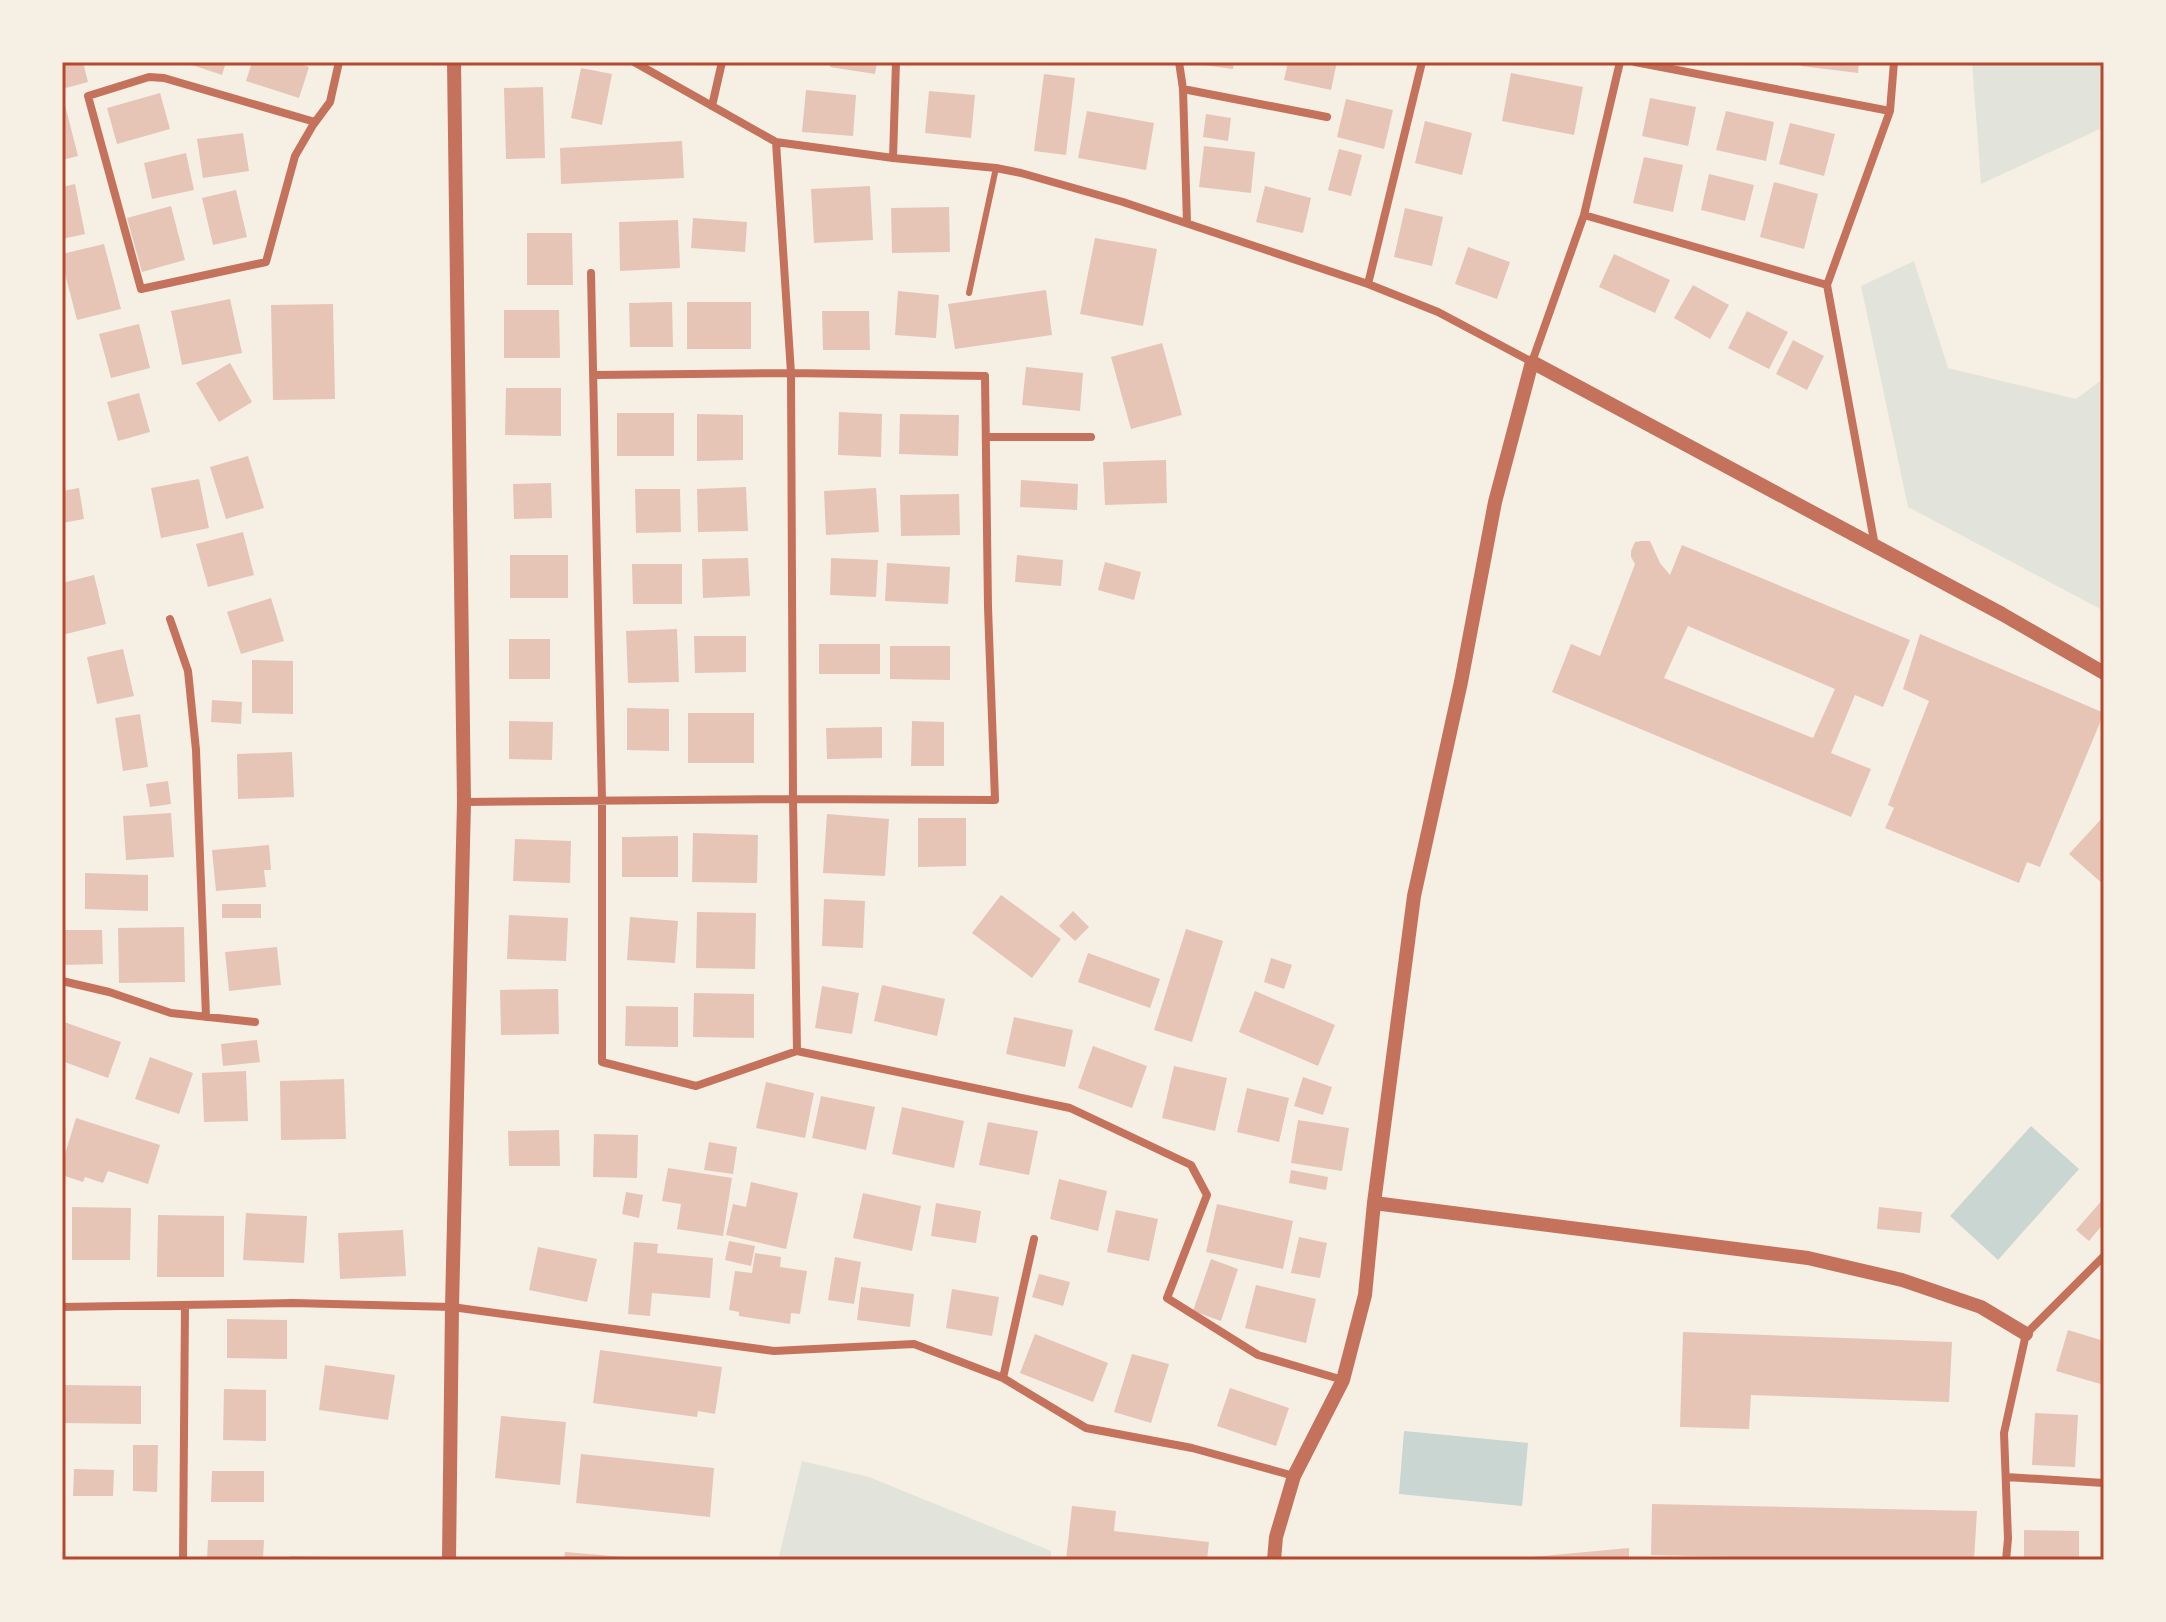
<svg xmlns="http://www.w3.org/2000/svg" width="2166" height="1622" font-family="'Varela Round',sans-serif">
<rect width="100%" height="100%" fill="#f6efe4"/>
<path fill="#e2e4dc" d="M1972,62H2104V142L2100,129L1981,184Z
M1914,261L1948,368L2076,399L2104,378V611L1908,507L1861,286Z
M802,1461L869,1477L1051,1551V1560H778Z"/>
<path fill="#c9d6d2" d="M2031,1126L2079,1169L1998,1260L1950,1216Z
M1404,1431L1528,1443L1522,1506L1399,1494Z"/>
<path fill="#e6c5b7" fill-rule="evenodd" d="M62,62H83L88,82L62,89Z
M183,62H226L222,75Z
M252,62H294L309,67L299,98L246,81Z
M831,62H877L875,74L830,67Z
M1196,62H1234L1233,69L1196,64Z
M1288,62H1337L1331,90L1284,80Z
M1801,62H1859L1858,73L1801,66Z
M581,68L612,74L602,125L571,118Z
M1511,73L1583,87L1574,135L1502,121Z
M1044,74L1075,78L1066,155L1034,151Z
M543,87L545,158L506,159L504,88Z
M806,90L856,95L853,136L802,132Z
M929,91L975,95L971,138L925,133Z
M160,93L170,129L117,144L107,108Z
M1650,98L1696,107L1688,146L1642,136Z
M1346,99L1393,110L1384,149L1337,137Z
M65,105L78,156L62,160V106Z
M1087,111L1154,123L1146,170L1078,158Z
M1726,111L1774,122L1766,161L1716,150Z
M1206,114L1231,118L1228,141L1203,137Z
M1425,121L1472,133L1462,175L1415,163Z
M1790,123L1835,134L1824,176L1779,164Z
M243,133L249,171L203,178L197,139Z
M682,141L684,178L561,184L560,148Z
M1204,146L1255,152L1251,193L1199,187Z
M1339,149L1362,155L1351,196L1328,190Z
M186,153L194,190L152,199L144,163Z
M1644,157L1683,165L1673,212L1633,203Z
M1709,174L1754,185L1745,221L1701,210Z
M1774,182L1818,194L1804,249L1760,237Z
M75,184L85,234L62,239V187Z
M870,186L873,240L814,243L811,189Z
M1265,186L1311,198L1303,233L1256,222Z
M236,190L247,237L213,245L202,198Z
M171,206L185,260L142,272L127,218Z
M949,207L950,252L892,253L891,208Z
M1405,208L1443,217L1432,266L1394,257Z
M693,218L747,222L745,252L691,248Z
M678,220L680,268L620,271L619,222Z
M527,233H572L573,285H527Z
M1095,238L1157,249L1143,326L1080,314Z
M104,244L121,309L77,320L62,262V254Z
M1468,247L1510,262L1497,299L1455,284Z
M1614,254L1670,280L1655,313L1599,287Z
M1693,285L1729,305L1710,339L1674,318Z
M1046,290L1052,335L955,349L948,304Z
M898,291L939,295L936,338L895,335Z
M230,299L242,353L182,365L171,311Z
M672,302L673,347H630L629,303Z
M687,302H751V349H687Z
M333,304L335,399L273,400L271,305Z
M504,310H559L560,358H504Z
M822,311H869L870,350H823Z
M1747,311L1788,332L1769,369L1728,348Z
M139,324L150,368L111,378L99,334Z
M1793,340L1824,356L1807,390L1776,374Z
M1162,343L1182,415L1131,429L1111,357Z
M230,363L252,402L219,422L196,383Z
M1026,367L1083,373L1080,411L1022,405Z
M506,388H561V436L505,435Z
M139,393L150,432L118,441L107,402Z
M839,412L882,414L881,457L838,455Z
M617,413H674V456H617Z
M697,414L743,415V460L697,461Z
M900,414L959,415L958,456L899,454Z
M248,456L264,508L226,519L210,467Z
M1166,460L1167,503L1105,505L1103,462Z
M199,479L209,528L161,538L151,488Z
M1021,480L1078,484L1077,510L1020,507Z
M551,483L552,518L514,519L513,484Z
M746,487L748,531L698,532L697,489Z
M79,488L84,519L62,523V491Z
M876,488L879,532L826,535L824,491Z
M635,489H680L681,532L636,533Z
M959,494L960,535L901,536L900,495Z
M243,532L254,575L208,587L196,544Z
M1641,541H1650L1660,563L1670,575L1682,545L1910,640L1883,707L1855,695L1831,753L1871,769L1851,817L1552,692L1571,644L1600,656L1635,564L1631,557V551L1635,542ZM1688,626L1835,689L1813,738L1664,678Z
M510,555H568V598H510Z
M1017,555L1063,560L1061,586L1015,582Z
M748,558L750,596L703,598L702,559Z
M831,558L878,560L876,597L830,595Z
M1105,562L1141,572L1134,600L1098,590Z
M887,563L950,567L948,604L885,601Z
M632,564H682V604H633Z
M94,575L106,624L62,635V583Z
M271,598L284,641L241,654L227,612Z
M677,629L679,682L628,683L626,631Z
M1920,634L2104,713L2040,867L2027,862L2019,883L1885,828L1894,808L1888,805L1929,701L1903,689Z
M694,636H746V672L695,673Z
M509,639H550V679H509Z
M819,644H880V674H819Z
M890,646H950V680L890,679Z
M123,649L134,696L97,704L87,657Z
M252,660L293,661V714L252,713Z
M212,700L242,702L241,724L211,722Z
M627,708L669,709V751L627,750Z
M688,713H754V763H688Z
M140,714L148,767L123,771L115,718Z
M509,721L553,722L552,760L509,759Z
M912,721L944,722V766H911Z
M882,727V758L827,759L826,728Z
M292,752L294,797L238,799L237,754Z
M168,781L171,804L150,807L146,784Z
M171,813L174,857L126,860L123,816Z
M827,814L889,819L885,876L823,873Z
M2104,816V885L2069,854Z
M918,818H966V866L918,867Z
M693,833L758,835L757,883L692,882Z
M678,836V877H622V837Z
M515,839L571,841L570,883L513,881Z
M269,845L271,870H264L266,887L216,891L212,850Z
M85,873L148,875V911L85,909Z
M1001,895L1061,939L1032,978L972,933Z
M824,899L865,901L863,948L822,946Z
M222,904H261V918H222Z
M1073,911L1089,927L1075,941L1059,926Z
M697,912L756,913L755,969L696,968Z
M509,915L568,918L566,961L507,959Z
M630,917L678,921L675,963L627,960Z
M184,927L185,982L119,983L118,928Z
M1186,929L1223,941L1192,1042L1154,1030Z
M62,930H102L103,964L62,965Z
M277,947L281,985L229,991L225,952Z
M1088,953L1160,979L1150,1008L1078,982Z
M1271,958L1292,965L1284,989L1264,982Z
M882,985L945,999L937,1036L874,1021Z
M822,986L859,993L852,1034L815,1028Z
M558,989L559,1034L501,1035L500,990Z
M1255,991L1335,1025L1318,1066L1239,1032Z
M694,993L754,994V1038L693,1037Z
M626,1006L678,1007V1047L625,1046Z
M1014,1017L1073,1030L1065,1067L1006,1054Z
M64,1022L121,1042L108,1078L62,1061V1027Z
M257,1040L260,1062L223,1066L221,1044Z
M1093,1046L1147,1066L1132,1108L1078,1088Z
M150,1057L193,1073L179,1114L135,1099Z
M1174,1066L1227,1078L1215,1131L1162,1118Z
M246,1071L248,1121L204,1122L202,1073Z
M1303,1077L1332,1087L1323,1115L1294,1106Z
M344,1079L346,1139L281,1140L280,1081Z
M766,1082L814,1093L805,1138L756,1128Z
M1247,1088L1289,1098L1279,1142L1237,1132Z
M821,1096L875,1107L866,1150L812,1138Z
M902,1107L964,1121L954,1168L892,1154Z
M76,1118L160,1145L148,1184L108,1171L103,1183L85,1177L83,1182L62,1175V1164Z
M1298,1120L1349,1128L1342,1171L1291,1163Z
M988,1122L1038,1131L1029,1175L979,1165Z
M559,1130L560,1166H509L508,1131Z
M594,1134L638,1135L637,1178L593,1177Z
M709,1142L737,1147L733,1174L704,1170Z
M668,1168L732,1178L723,1236L677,1229L681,1204L662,1201Z
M1291,1170L1328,1177L1326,1190L1289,1183Z
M1059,1179L1107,1191L1098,1231L1050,1219Z
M751,1182L798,1193L786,1249L726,1235L733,1204L746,1207Z
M626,1192L643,1195L639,1218L622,1214Z
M863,1193L921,1206L912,1251L853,1238Z
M2104,1198V1223L2089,1241L2076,1230Z
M936,1203L981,1211L976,1243L931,1236Z
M1217,1204L1293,1221L1283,1269L1206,1252Z
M72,1207L131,1208L130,1260H72Z
M1879,1207L1922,1212L1920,1233L1877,1229Z
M1116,1210L1158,1219L1149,1261L1107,1252Z
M246,1213L307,1216L304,1263L243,1260Z
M158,1215L224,1216V1277H157Z
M403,1230L406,1276L340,1279L338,1233Z
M1299,1237L1327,1243L1320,1278L1291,1273Z
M729,1241L755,1246L751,1266L725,1260Z
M634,1242L658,1244L657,1253L713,1258L710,1298L652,1293L650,1316L628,1314Z
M538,1247L597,1259L587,1302L529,1290Z
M755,1253L781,1257L780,1267L807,1271L800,1314L791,1313L790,1324L739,1316V1312L729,1310L735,1271L752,1273Z
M835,1257L861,1262L854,1304L828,1300Z
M1211,1259L1238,1269L1221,1321L1193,1311Z
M1039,1274L1070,1282L1063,1306L1032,1297Z
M1256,1285L1316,1299L1306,1343L1245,1328Z
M861,1287L914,1294L910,1327L857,1320Z
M952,1289L999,1297L992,1336L946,1328Z
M227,1319L287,1320V1359L227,1358Z
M2068,1330L2104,1341V1385L2056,1371Z
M1683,1332L1952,1342L1949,1402L1751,1395L1749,1429L1680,1427Z
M1035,1334L1108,1363L1093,1402L1020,1373Z
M600,1350L722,1367L715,1414L698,1411L697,1417L593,1403Z
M1132,1354L1169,1364L1151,1423L1114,1412Z
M325,1365L395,1375L388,1420L319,1410Z
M62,1385L141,1386V1424L62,1423Z
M1230,1388L1289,1408L1276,1446L1217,1426Z
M224,1389L266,1390V1441L223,1440Z
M2035,1413L2078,1415L2075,1467L2032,1465Z
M501,1416L566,1422L560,1485L495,1478Z
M133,1445H158L157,1492L133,1491Z
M581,1454L714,1468L710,1517L576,1503Z
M74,1469L114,1470L113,1496H73Z
M212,1471H264V1502H211Z
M1652,1504L1977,1511L1974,1560H1848L1651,1555Z
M1072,1506L1116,1511L1114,1531L1209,1542L1207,1560H1066Z
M2024,1530L2079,1531V1560H2024Z
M208,1540H264L263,1560H207Z
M1629,1548V1560H1520V1558Z
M565,1552L636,1558V1560H564Z
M290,1556L330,1557V1560H290Z"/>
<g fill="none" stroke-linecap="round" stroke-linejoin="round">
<path stroke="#c5725c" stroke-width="6" d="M969,293L996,168"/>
<path stroke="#c5725c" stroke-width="8" d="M634,62L776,142L893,158L996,168L1021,173L1123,202L1368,284L1438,312L1532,362L1584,215L1620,62
M1179,62L1183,89
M1635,62L1890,111L1894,62
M712,106L722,62
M315,122L164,78L149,77L88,96L141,289L266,262L295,156L313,125L330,102L339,62
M776,142L791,373L793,799L797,1051
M893,158L896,62
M1584,215L1827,285L1890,111
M1187,223L1183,89L1327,117
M591,273L602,800V1062L696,1086L797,1051L1070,1108L1191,1165L1207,1195L1167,1298L1258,1355L1343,1380
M1368,284L1422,62
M1827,285L1875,546
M986,437H1091
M170,619L188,671L196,750L206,1017
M464,802L793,799L995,800L988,607L985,376L791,373L595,375
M62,981L109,992L171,1013L255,1022
M62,1307L293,1303L452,1307L774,1351L914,1344L1003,1378L1086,1428L1192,1448L1294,1476
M1003,1378L1034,1239
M2006,1477L2104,1483
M183,1560L185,1305
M2006,1560L2008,1539L2004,1433L2026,1334L2104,1256"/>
<path stroke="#c5725c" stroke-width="14" d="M1374,1203L1808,1258L1902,1280L1981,1307L2026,1334
M449,1560L452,1307L464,802L454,62
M1274,1560L1276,1537L1294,1476L1343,1380L1365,1295L1374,1203L1414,896L1461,682L1495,502L1532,362L2002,614L2104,673"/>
</g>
<rect width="2166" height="1622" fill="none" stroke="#f6efe4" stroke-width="128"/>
<rect x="64" y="64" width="2038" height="1494" fill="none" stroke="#b5482f" stroke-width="3"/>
</svg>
